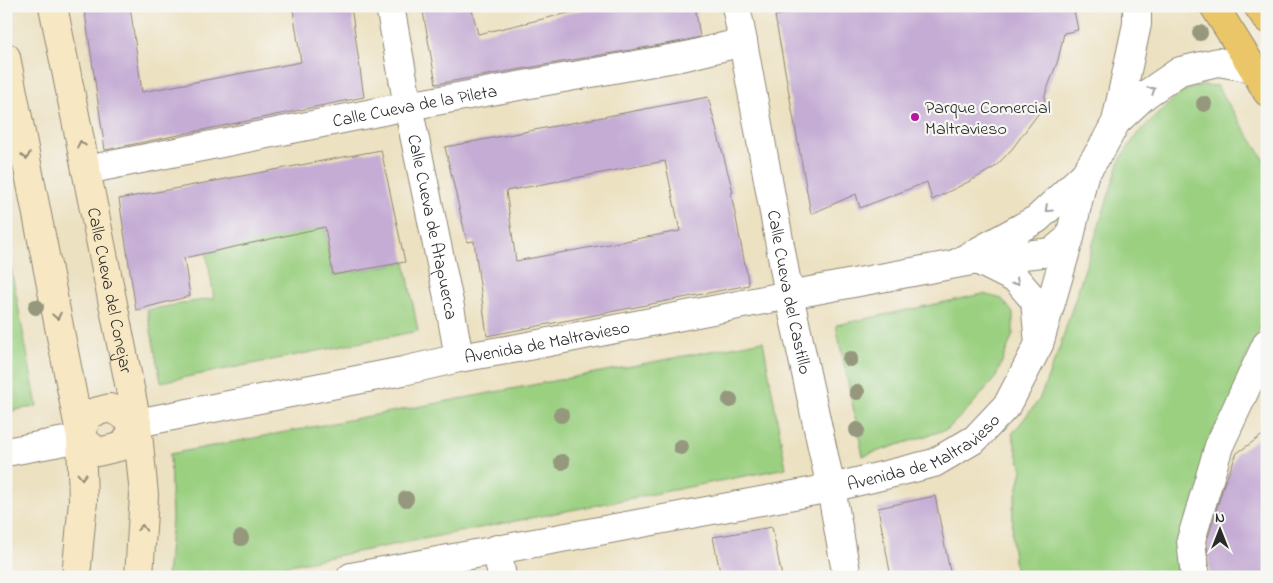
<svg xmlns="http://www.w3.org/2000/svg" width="1273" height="583" font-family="'Indie Flower',sans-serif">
<rect width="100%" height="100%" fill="#f6f6f2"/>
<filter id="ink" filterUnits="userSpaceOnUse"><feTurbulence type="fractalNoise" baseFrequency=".02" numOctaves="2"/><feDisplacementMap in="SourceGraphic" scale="10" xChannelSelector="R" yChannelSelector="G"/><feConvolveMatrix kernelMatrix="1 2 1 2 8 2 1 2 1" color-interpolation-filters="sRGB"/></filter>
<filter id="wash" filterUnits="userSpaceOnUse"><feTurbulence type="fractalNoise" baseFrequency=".0096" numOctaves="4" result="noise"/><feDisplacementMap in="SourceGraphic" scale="20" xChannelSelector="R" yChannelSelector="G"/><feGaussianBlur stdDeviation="1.12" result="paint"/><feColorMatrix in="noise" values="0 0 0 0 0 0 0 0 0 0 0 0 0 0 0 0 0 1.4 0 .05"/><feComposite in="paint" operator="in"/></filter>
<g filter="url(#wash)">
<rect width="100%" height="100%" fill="#ece1c1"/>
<path fill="#9bd081" stroke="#637e56" d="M1202,85L1217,86L1267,164V314L1244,362L1185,577H1016L1012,541L1013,508L1022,470L1012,434L1039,400L1059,349L1120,160L1137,134L1181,92Z
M325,227L333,275L405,262L418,331L161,382L147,310L214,298L206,250Z
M6,242L37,406L6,412Z
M983,294L1002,299L1013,313V334L996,377L970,407L948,429L863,456L836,325Z
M763,341L786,468L229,577H167L172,519L170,454Z"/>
<g id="blocks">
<path fill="#c5acd4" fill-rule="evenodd" d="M84,6H130L142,92L301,62L293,10L309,6H351L364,97L105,150Z
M422,6H471L478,34L599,6H695L700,37L683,41L607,54L436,84Z
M823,6H1073L1078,30L1064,33L1058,60L1045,95L1044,106L1012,149L995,167L976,178L932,200L927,182L860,208L856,194L811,214L775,16Z
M708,97L733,192L731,193L749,285L487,336L474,241L467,242L445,147ZM665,161L680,231L516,261L506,191Z
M381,150L405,262L333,275L325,227L184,258L190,296L136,310L119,199Z
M1267,432V577H1210L1207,541L1224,484L1237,453Z
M935,496L951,577H891L878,508Z
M772,527L782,577H721L713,537Z"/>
</g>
</g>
<g filter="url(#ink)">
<use href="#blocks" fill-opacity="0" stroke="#8c8676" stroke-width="1"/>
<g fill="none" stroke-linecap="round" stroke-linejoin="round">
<defs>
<g id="street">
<path id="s1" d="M390,6L408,106L450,307L459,358"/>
<path id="s2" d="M736,6L743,42L789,295L831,488L847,577"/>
<path d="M1116,122L1145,95L1180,71L1218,62L1253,68"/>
<path id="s3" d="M86,170L408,106L686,56L743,42"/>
<path d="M977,260L1052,252L1070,237"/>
<path d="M957,263L1037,219L1084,175L1102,148L1116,122L1137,24V6"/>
<path id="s4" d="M137,423L403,371L459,358L518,348L789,295L977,260L1017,280L1035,301L1039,344"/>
<path d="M6,452L81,438"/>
<path d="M497,549L502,577"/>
<path id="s5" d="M351,577L831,488L898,472L934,463L975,439L1008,404L1039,344L1070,237L1084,175"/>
<path d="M1195,577L1191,540L1219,446L1267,343"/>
</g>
<g id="secondary">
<path id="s6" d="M53,6L137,423L144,495L139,577"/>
<path d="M6,57L81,438L83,501L76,577"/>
<path d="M110,408L137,423L123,446L98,452L81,438L87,414Z"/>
</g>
<path id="primary" d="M1214,6L1253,68L1267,92
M1258,6L1267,19"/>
</defs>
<use href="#street" stroke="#8c8676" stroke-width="30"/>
<use href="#secondary" stroke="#8c8676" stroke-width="30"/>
<use href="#primary" stroke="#8c8676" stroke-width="30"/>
<use href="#street" stroke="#fff" stroke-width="28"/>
<use href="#secondary" stroke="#f7e8c3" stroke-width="28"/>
<use href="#primary" stroke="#ebc669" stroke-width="28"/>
</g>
<g fill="#95987d">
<circle cx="1200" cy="33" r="8"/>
<circle cx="1204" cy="104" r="8"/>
<circle cx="36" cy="307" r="8"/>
<circle cx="850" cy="359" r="8"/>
<circle cx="857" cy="392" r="8"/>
<circle cx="730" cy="400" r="8"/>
<circle cx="561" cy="415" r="8"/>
<circle cx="857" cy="430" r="8"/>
<circle cx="681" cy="447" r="8"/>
<circle cx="562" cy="462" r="8"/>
<circle cx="406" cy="499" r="8"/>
<circle cx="241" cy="538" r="8"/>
</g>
<defs><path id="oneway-chevron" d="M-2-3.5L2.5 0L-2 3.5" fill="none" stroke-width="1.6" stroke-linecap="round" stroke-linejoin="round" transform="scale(1.25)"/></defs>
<g stroke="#a0a0a0">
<use href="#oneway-chevron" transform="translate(1152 90) rotate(-34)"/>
<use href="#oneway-chevron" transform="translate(1048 209) rotate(137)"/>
<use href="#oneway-chevron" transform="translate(1016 282) rotate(39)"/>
</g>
<g stroke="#918a77">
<use href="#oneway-chevron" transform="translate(81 144) rotate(-102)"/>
<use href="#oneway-chevron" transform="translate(26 156) rotate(79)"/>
<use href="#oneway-chevron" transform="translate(57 316) rotate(79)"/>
<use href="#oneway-chevron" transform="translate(82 476) rotate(88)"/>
<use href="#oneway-chevron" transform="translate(142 528) rotate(-86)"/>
</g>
</g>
<circle fill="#b5179e" stroke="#f6f6f2" stroke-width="2" cx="915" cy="117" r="5"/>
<g text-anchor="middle" stroke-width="4.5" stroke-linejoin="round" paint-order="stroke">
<g font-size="18" fill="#2b2b2b" stroke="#f6f6f2">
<text dy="6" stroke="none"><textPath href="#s3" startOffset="335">Calle Cueva de la Pileta</textPath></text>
<text dy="6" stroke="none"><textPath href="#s1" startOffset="225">Calle Cueva de Atapuerca</textPath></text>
<text dy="6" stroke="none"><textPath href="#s6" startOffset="290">Calle Cueva del Conejar</textPath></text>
<text dy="6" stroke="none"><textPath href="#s2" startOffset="291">Calle Cueva del Castillo</textPath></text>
<text dy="6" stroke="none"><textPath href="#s4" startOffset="418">Avenida de Maltravieso</textPath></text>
<text dy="6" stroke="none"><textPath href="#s5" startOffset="589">Avenida de Maltravieso</textPath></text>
</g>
<g font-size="18" fill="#2b2b2b" stroke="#f6f6f2" text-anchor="start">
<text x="925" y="113">Parque Comercial<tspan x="925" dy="21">Maltravieso</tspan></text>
</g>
</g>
<rect width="1273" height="583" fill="none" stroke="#f6f6f2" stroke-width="25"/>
<g transform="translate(1220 530)" stroke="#f6f6f2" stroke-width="4" paint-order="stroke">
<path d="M0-4L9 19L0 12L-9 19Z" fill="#2b2b2b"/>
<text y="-8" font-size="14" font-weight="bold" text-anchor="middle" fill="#2b2b2b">N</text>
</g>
</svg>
